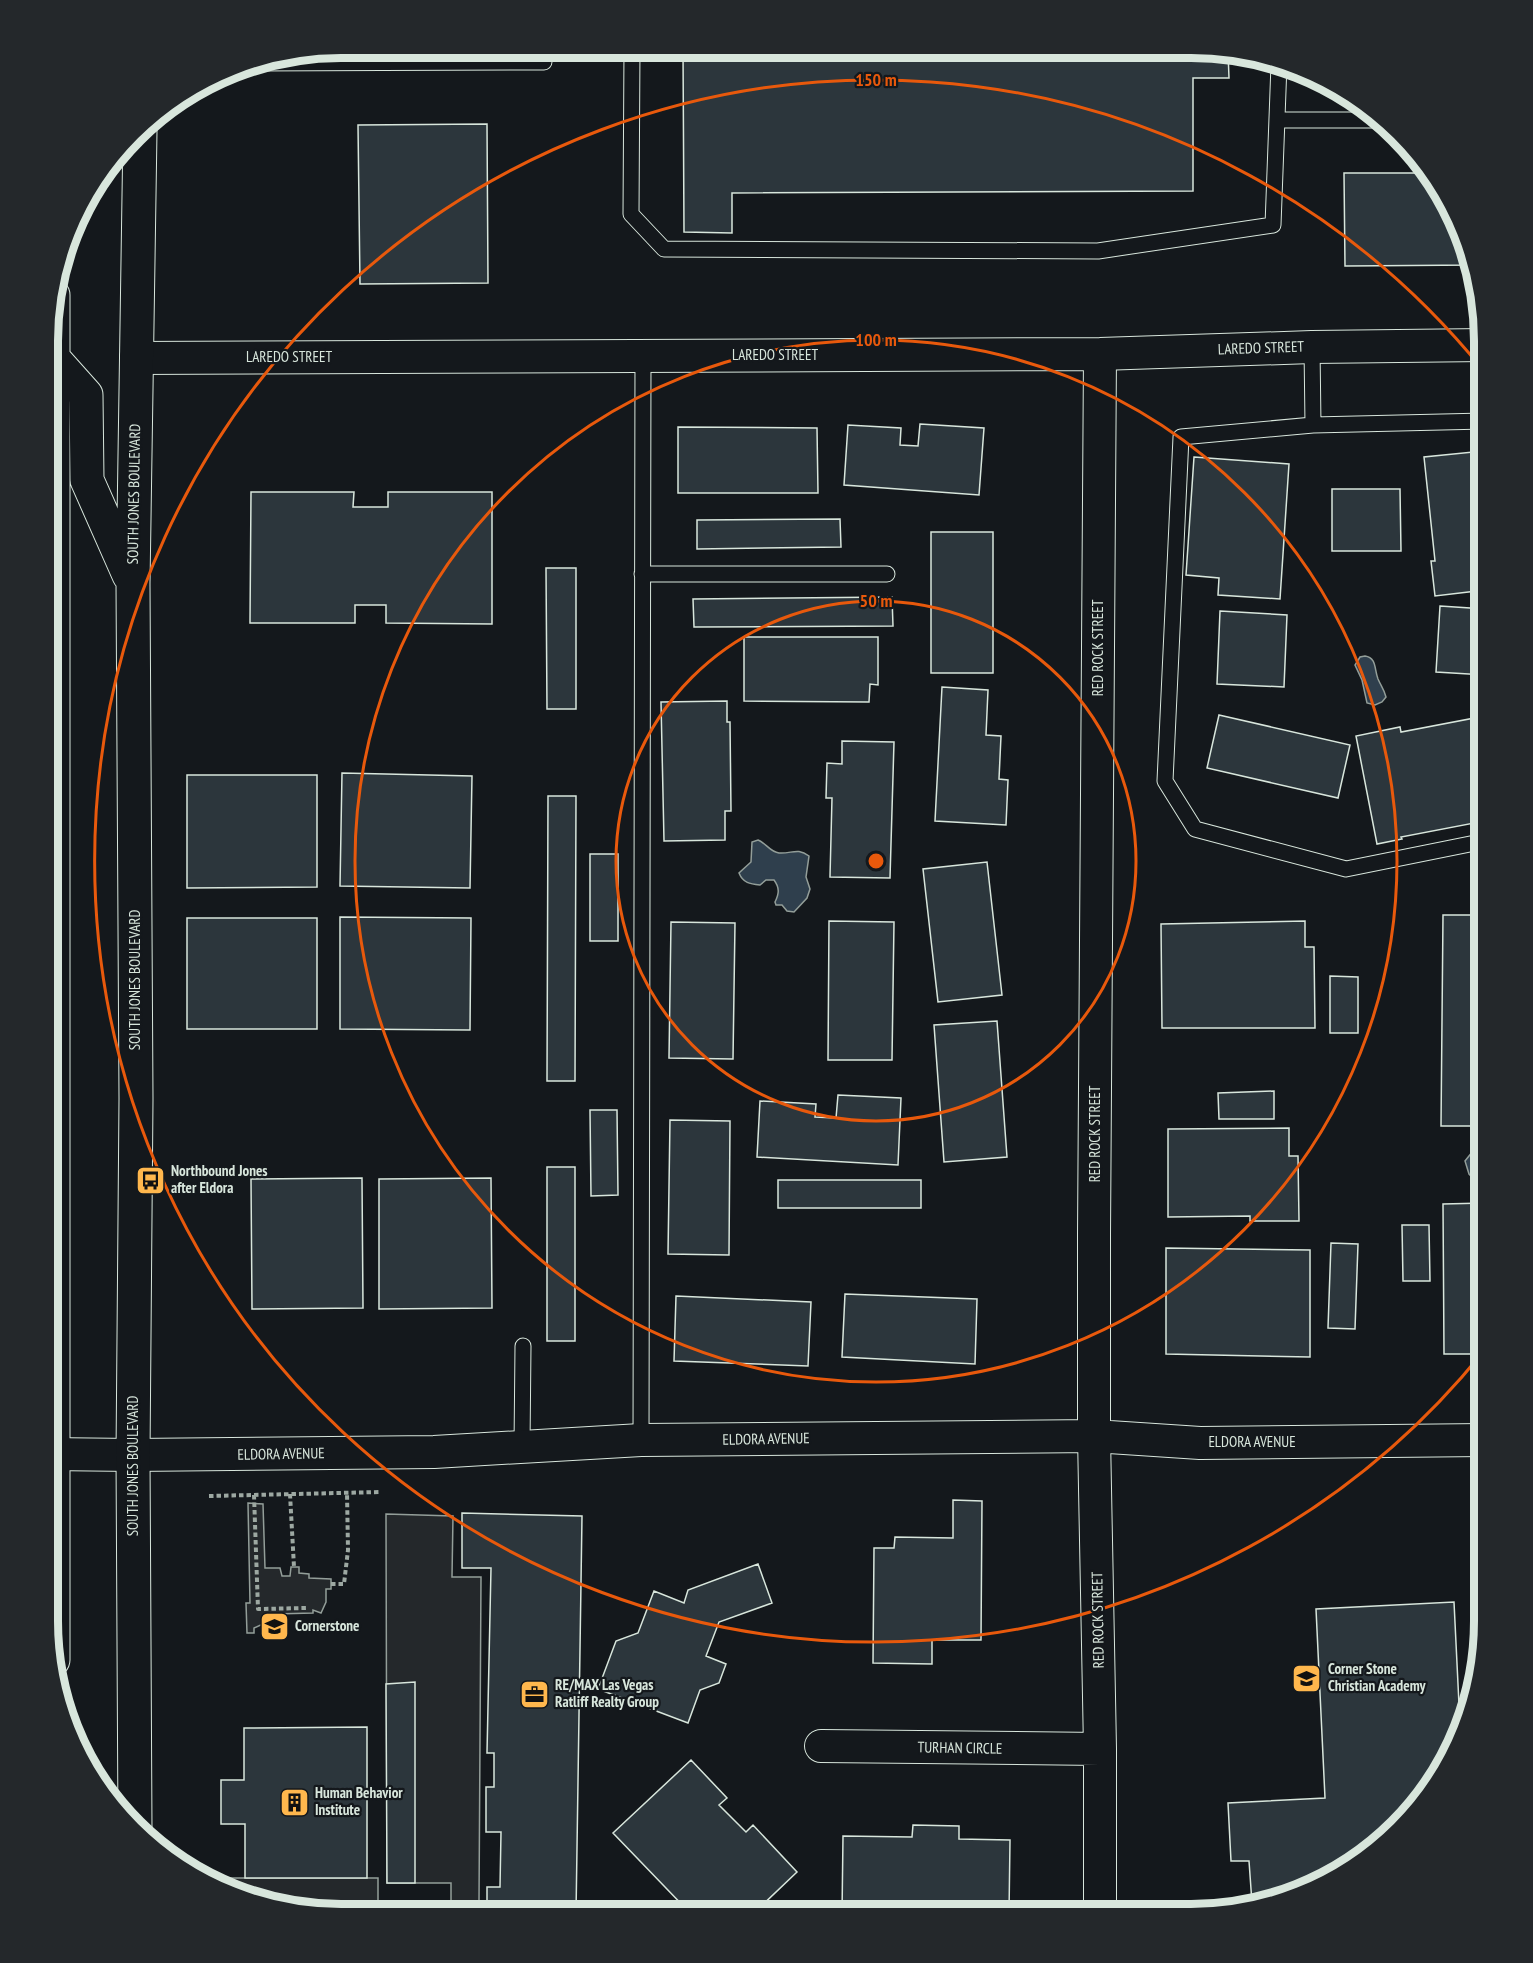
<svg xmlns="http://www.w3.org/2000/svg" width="1533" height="1963" font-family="'PT Sans Narrow',sans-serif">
<rect width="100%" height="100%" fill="#14181c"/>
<path fill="#24282b" stroke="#939e99" stroke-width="1.5" d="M248,1503L263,1504L265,1568H280L282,1576H290L291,1567H299V1573L309,1574V1578L331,1579V1589H326V1602L321,1613L313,1610V1613L274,1614V1619L254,1628V1633H247L246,1603H250Z
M386,1514L453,1516L452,1577H481L479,1903H451V1883H387Z
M204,1878H378V1907H421V1914H322L248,1900Z"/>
<path fill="#2f3f4d" stroke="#939e99" stroke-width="1.5" d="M1365,656C1377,658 1374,669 1378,679C1381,686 1384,689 1386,697L1382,702L1375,705L1367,703L1362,680L1355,665L1360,657Z
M758,840C766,843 770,852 779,853C792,854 797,847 809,856L806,877L810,889L807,898L794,912L787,911L782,905H776L775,902C779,894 780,888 774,880H766L760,885C750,884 743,883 739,873L751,862L752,842Z
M1485,1150V1179H1474L1469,1174L1465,1161L1473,1151Z"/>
<path fill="#2c363c" stroke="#d8e6dc" stroke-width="1.5" d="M683,49L1228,51L1229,78H1193V191L732,193V233L684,232Z
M487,124L488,283L360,284L358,125Z
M1344,173H1430L1446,195L1475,265L1345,266Z
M920,424L984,428L979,495L844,485L848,425L901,428L900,445L918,446Z
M678,427L817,428L818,493H678Z
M1483,451L1485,472V590L1435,596L1431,561H1435L1424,457Z
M1194,457L1289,464L1280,599L1218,595L1219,578L1186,575Z
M1332,489H1400L1401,551H1332Z
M251,492H354L353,507H388V492H492V624L386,623V605H355V623H250Z
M840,519L841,547L697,549V520Z
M931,532H993V673H931Z
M546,568H576V709H547Z
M892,597L893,626L694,627L693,599Z
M1440,606L1485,609V675L1436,672Z
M1220,611L1287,615L1284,687L1217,684Z
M744,637H878V685L870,684L869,702L744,701Z
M942,687L988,690L986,735L1001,736L999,779L1008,780L1006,825L935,821Z
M727,701V722H730L731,811H725V840L664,841L661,702Z
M1219,715L1350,745L1338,798L1207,768Z
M1485,716V768L1481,769L1485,788V821L1401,837L1402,839L1377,844L1356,736L1400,727L1401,732Z
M842,741L894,742L890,878L830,877L832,798H826L827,763L842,764Z
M342,773L472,776L470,888L340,886Z
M187,775H317V887L187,888Z
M548,796H576L575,1081H547Z
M590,854H618V941H590Z
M987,862L1002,995L938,1002L923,869Z
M1443,915H1485V1126H1441Z
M340,917L471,918L470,1030L340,1029Z
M187,918H317V1029H187Z
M829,921L894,922L892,1060H828Z
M1305,921V947H1314L1315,1028H1162L1161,924Z
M671,922L735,923L733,1059L669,1058Z
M1330,976L1358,977V1033H1330Z
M997,1021L1007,1157L944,1162L934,1025Z
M1274,1091V1119H1219L1218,1093Z
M838,1095L901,1098L898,1165L757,1157L760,1101L816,1104L815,1117L836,1118Z
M590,1110H617L618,1195L591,1196Z
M670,1120L730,1121L729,1255L668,1254Z
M1289,1128V1156H1298L1299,1221H1250V1216L1168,1217V1129Z
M547,1167H575V1341H547Z
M362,1178L363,1308L252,1309L251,1179Z
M491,1178L492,1308L379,1309V1179Z
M778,1180H921V1208H778Z
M1485,1203V1354H1444L1443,1204Z
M1402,1225H1429L1430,1281H1403Z
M1331,1243L1358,1244L1355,1329L1328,1328Z
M1166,1248L1310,1250V1357L1166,1354Z
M845,1294L977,1299L975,1364L842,1357Z
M676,1296L811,1302L808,1366L674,1361Z
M953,1500L982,1501L981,1640H932V1664L873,1663L874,1548H894L895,1537L953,1538Z
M462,1513L582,1516L576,1914H455V1908L487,1909V1887H500L501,1832H486V1787H494V1753H487L491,1568H462Z
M758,1564L772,1603L719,1622L706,1656L726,1664L719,1683L700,1690L688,1723L598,1689L616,1641L638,1633L654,1591L684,1603L688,1590Z
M1454,1602L1460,1725H1465L1436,1784L1399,1829L1338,1876L1275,1902L1252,1903L1249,1861H1231L1228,1803L1325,1798L1316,1609Z
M415,1682V1883H387L386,1684Z
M367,1727V1878H245V1824H221V1780H244V1728Z
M691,1760L727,1798L719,1805L746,1832L753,1825L797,1872L753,1914H691L613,1833Z
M913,1825L959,1826V1839L1010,1840L1009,1914H842L843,1836L912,1837Z"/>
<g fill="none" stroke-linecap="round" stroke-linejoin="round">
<defs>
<path id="lane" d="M632,49L631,214L664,249L1098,251L1273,225L1279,64
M252,63L544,62V49
M1277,120H1380
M1312,347L1313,425
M642,574H887
M1485,841L1346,869L1195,829L1165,781L1181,437L1313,425L1485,421
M641,1440L643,356
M522,1446L523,1346"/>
<path id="street" d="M136,358L1100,354L1312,347L1485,345
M48,1454L133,1455L434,1452L641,1440L1094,1436L1200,1443L1484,1440
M821,1746L1100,1749
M1100,1914V1749L1094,1436V1235L1100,354"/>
<path id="primary" d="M53,358L86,395L87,480L129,575
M53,1660V295
M135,1829L133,1455L136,1099L133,584L140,131"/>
</defs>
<use href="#lane" stroke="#d8e6dc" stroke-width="17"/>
<use href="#street" stroke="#d8e6dc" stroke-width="34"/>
<use href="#primary" stroke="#d8e6dc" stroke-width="35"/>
<path stroke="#9da8a2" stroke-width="4" stroke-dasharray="4.5 3" stroke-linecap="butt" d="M290,1494L294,1567
M254,1495L258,1609L306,1608
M209,1496L381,1492
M331,1584H344L348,1550L347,1493"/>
<use href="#lane" stroke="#14181c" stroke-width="15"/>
<use href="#street" stroke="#14181c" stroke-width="32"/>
<use href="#primary" stroke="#14181c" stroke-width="33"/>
</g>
<g fill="none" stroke="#e8590c" stroke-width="3">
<circle cx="876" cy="861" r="260"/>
<circle cx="876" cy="861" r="521"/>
<path d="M1483 1352A781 781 0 1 1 1483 370"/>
</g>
<defs>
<symbol id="bus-square" viewBox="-11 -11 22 22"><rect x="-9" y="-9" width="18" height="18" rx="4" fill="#ffb74d" stroke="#14181c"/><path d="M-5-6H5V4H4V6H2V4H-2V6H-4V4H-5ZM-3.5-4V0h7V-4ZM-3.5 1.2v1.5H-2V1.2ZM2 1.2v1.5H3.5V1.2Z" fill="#111"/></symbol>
<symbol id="school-square" viewBox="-11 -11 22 22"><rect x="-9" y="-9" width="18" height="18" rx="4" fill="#ffb74d" stroke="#14181c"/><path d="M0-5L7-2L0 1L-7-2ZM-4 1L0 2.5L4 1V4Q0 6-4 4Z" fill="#111"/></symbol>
<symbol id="office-square" viewBox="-11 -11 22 22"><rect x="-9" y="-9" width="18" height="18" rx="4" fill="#ffb74d" stroke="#14181c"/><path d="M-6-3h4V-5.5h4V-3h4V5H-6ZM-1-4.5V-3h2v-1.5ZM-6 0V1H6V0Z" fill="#111"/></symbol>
<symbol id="building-square" viewBox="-11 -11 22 22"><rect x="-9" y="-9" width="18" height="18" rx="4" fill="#ffb74d" stroke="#14181c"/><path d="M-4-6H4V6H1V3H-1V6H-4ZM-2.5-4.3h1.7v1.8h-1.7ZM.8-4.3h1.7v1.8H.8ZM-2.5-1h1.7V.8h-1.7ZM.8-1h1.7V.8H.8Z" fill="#111"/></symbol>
</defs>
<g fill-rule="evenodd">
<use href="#bus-square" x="134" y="1164" width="33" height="33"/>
<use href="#school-square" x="258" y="1610" width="33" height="33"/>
<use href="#school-square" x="1290" y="1662" width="33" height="33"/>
<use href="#office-square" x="518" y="1678" width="33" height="33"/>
<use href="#building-square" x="278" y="1786" width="33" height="33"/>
</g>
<g text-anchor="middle" stroke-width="4.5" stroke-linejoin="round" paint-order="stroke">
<g font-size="15" fill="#d8e6dc" stroke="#14181c">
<text transform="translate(1261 348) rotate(-2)" y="5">LAREDO STREET</text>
<text x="775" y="360">LAREDO STREET</text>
<text x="289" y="362">LAREDO STREET</text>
<text transform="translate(134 494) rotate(-89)" y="5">SOUTH JONES BOULEVARD</text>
<text transform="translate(1098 648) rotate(-90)" y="5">RED ROCK STREET</text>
<text transform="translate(135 980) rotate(-90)" y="5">SOUTH JONES BOULEVARD</text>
<text transform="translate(1095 1134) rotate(-90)" y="5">RED ROCK STREET</text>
<text transform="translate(766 1439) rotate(-1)" y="5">ELDORA AVENUE</text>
<text x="1252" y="1447">ELDORA AVENUE</text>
<text transform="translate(281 1454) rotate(-1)" y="5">ELDORA AVENUE</text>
<text transform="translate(133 1466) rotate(-90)" y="5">SOUTH JONES BOULEVARD</text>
<text transform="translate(1098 1620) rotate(-91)" y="5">RED ROCK STREET</text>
<text transform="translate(960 1748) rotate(1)" y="5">TURHAN CIRCLE</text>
</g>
<g font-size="15" font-weight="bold" fill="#d8e6dc" stroke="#14181c" text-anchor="start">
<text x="171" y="1176">Northbound Jones<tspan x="171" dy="17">after Eldora</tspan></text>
<text x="295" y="1631">Cornerstone</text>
<text x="1328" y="1674">Corner Stone<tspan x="1328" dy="17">Christian Academy</tspan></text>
<text x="555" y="1690">RE/MAX Las Vegas<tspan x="555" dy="17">Ratliff Realty Group</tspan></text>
<text x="315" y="1798">Human Behavior<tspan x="315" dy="17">Institute</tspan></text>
</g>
</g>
<path d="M0 0H1533V1963H0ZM341 58H1191A283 283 0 0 1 1474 341V1621A283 283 0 0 1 1191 1904H341A283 283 0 0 1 58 1621V341A283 283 0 0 1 341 58Z" fill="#24282b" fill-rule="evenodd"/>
<path fill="none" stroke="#d8e6dc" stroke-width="8" d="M341 58H1191A283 283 0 0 1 1474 341V1621A283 283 0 0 1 1191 1904H341A283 283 0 0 1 58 1621V341A283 283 0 0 1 341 58Z"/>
<circle cx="876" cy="861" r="9" fill="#e8590c" stroke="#14181c" stroke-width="3"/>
<g font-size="18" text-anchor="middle" font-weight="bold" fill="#e8590c" stroke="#14181c" stroke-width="4.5" stroke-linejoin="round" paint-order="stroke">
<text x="876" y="86">150 m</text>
<text x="876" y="346">100 m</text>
<text x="876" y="607">50 m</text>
</g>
</svg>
